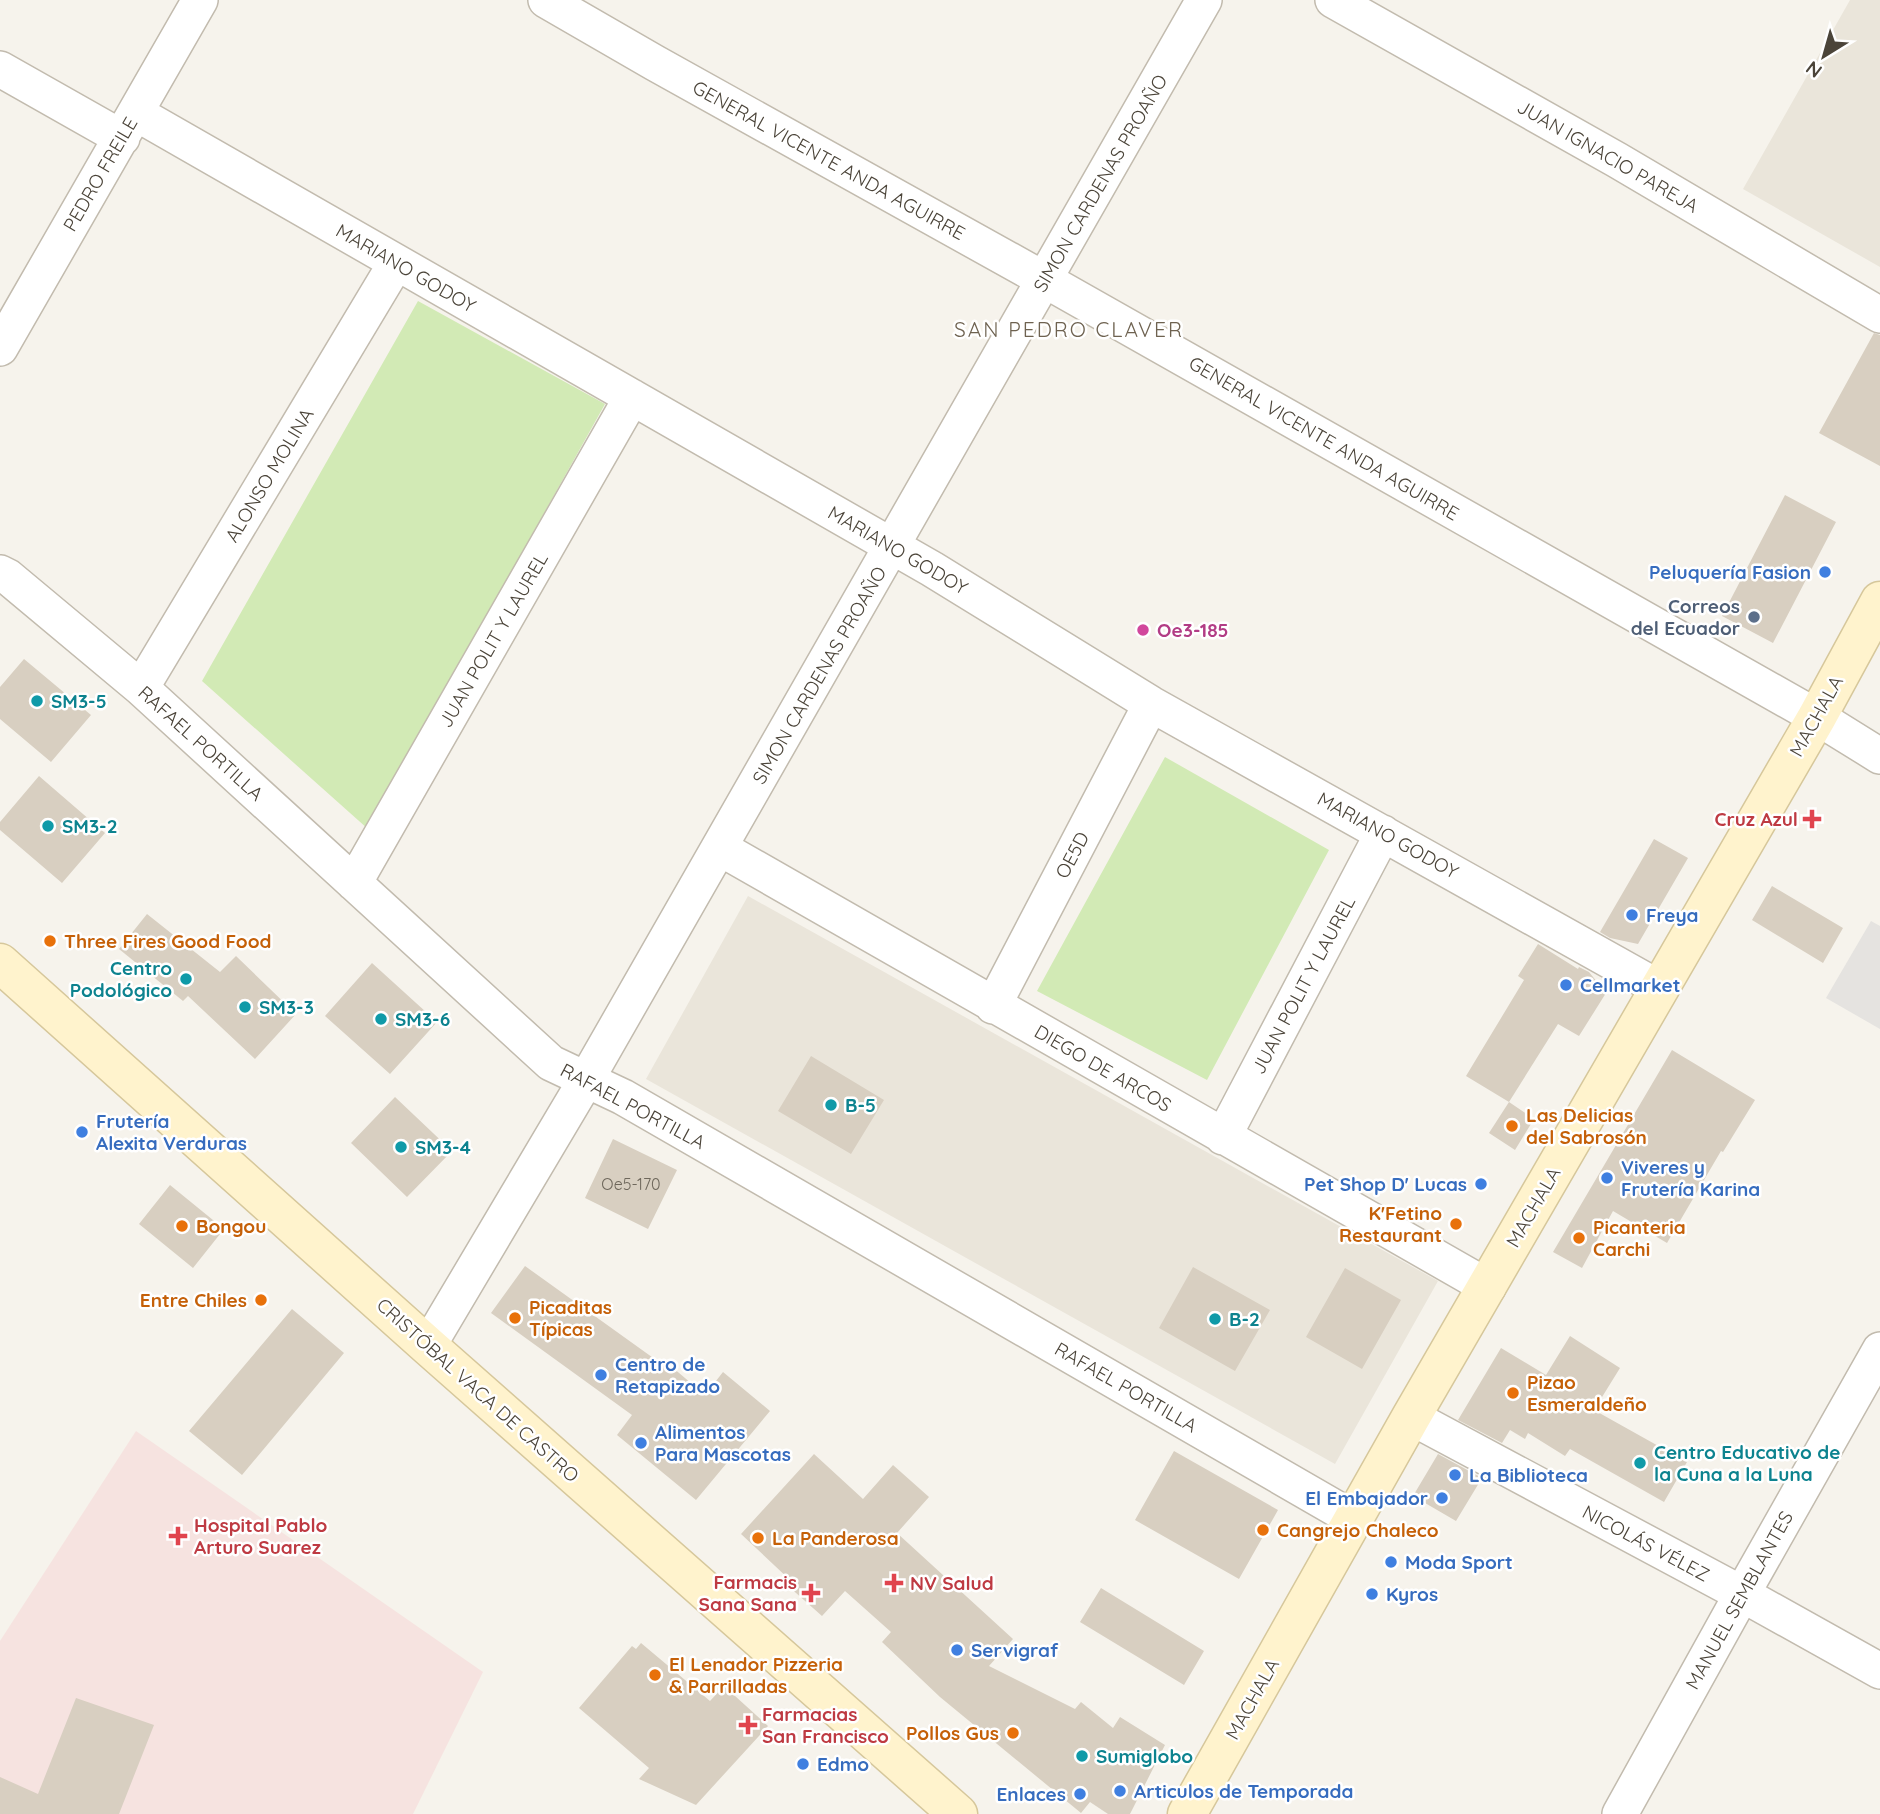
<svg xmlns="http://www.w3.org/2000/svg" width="1880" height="1814" font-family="Quicksand,sans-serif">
<rect width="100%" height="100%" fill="#f6f3ec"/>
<path fill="#eae5da" d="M1850,0H1880V267L1743,189Z
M748,896L1438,1281L1335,1464L646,1079Z"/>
<path fill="#f6e3e0" d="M136,1431L483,1672L413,1814H0V1641Z"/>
<path fill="#d2eab5" d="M418,301L605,404L368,829L202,681Z
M1165,757L1329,850L1207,1080L1037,991Z"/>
<path fill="#e5e3e0" d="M1871,921L1880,926V1029L1826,998Z"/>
<path fill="#d8cfc1" d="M1874,333L1880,335V466L1819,433Z
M1785,495L1836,522L1773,643L1722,616Z
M24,659L91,715L51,762L0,719V687Z
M39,776L105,833L62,883L0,830V822Z
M1654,839L1688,858L1638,944L1610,938L1600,932Z
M1772,886L1843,928L1823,963L1752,920Z
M147,914L220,972L236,956L296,1014L255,1059L188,996L183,1001L119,949Z
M1538,944L1578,969L1579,967L1589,972L1606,993L1579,1036L1558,1024L1509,1102L1466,1076L1524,980L1518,976Z
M372,963L437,1022L390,1074L325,1016Z
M1672,1050L1755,1100L1723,1152L1721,1151L1667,1243L1613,1211L1582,1268L1553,1252Z
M811,1056L884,1100L851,1154L778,1111Z
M395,1097L452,1151L407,1197L351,1143Z
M1509,1102L1534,1119L1515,1150L1489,1133Z
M613,1139L677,1170L648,1229L585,1198Z
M170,1185L224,1229L193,1268L139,1224Z
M525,1266L670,1370L672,1367L705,1395L723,1372L770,1411L696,1500L617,1435L632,1415L491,1313Z
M1193,1267L1270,1310L1235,1371L1159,1328Z
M1345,1268L1401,1300L1362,1369L1306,1337Z
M292,1309L344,1353L242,1475L189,1431Z
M1570,1336L1620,1368L1594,1410L1687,1462L1664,1502L1570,1449L1565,1456L1528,1433L1525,1439L1510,1430L1502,1443L1458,1420L1501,1348L1546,1375Z
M1174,1451L1278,1510L1239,1579L1135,1520Z
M814,1454L863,1499L893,1465L929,1497L897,1533L1013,1639L989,1666L1075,1709L1081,1702L1113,1728L1120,1717L1165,1745L1130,1814H1108L1090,1802L1081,1813L940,1697L882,1642L891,1632L845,1591L822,1616L787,1585L791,1581L741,1534Z
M1438,1454L1482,1478L1456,1521L1413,1496Z
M1101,1588L1204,1651L1184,1685L1080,1622Z
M641,1643L710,1701L724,1686L768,1726L696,1805L639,1779L649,1768L579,1708L632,1646L636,1649Z
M76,1698L154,1725L119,1814H0V1777L38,1794Z"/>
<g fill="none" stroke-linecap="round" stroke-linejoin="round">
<defs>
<path id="street" d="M546,0L655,63L1045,280L1817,717L1880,756
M1333,0L1617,160L1880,315
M0,69L122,138
M136,113L932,569L1151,704L1659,988
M0,348L200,0
M0,573L8,577L141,688L551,1063L623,1097L1354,1519
M141,688L396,263
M720,848L1488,1287
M354,883L632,397
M993,1006L1151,704
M1223,1137L1383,833
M428,1346L586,1080L1204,0
M1411,1417L1742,1594L1880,1671
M1620,1814L1742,1594L1880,1350"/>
<path id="secondary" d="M0,963L428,1346L958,1814
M1187,1814L1411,1417L1817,717L1880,601"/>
</defs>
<use href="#street" stroke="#c2bbae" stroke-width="38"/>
<use href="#secondary" stroke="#d6c79b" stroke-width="41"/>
<use href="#street" stroke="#fff" stroke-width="35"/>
<use href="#secondary" stroke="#fff3cd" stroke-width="38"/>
</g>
<g fill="#3f7fe0" stroke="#fff" stroke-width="2.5">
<circle cx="1825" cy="572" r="7"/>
<circle cx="1632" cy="915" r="7"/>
<circle cx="1566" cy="985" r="7"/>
<circle cx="82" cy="1132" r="7"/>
<circle cx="1607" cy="1178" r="7"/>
<circle cx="1481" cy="1184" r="7"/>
<circle cx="601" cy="1375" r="7"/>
<circle cx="641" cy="1443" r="7"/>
<circle cx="1455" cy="1475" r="7"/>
<circle cx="1442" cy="1498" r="7"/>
<circle cx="1391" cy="1562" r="7"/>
<circle cx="1372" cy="1594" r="7"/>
<circle cx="957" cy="1650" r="7"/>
<circle cx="803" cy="1764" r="7"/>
<circle cx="1120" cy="1791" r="7"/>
<circle cx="1080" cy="1794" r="7"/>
</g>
<circle fill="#5c6f8a" stroke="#fff" stroke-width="2.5" cx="1754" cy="617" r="7"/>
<circle fill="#d1479c" stroke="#fff" stroke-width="2.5" cx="1143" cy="630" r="7"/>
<g fill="#0f9aa8" stroke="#fff" stroke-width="2.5">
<circle cx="37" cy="701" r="7"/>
<circle cx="48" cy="826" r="7"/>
<circle cx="186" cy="979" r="7"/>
<circle cx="245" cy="1007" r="7"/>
<circle cx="381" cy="1019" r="7"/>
<circle cx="831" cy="1105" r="7"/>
<circle cx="401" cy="1147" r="7"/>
<circle cx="1215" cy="1319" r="7"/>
<circle cx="1640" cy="1463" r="7"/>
<circle cx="1082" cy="1756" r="7"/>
</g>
<g fill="#e0444e" stroke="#fff" stroke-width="2.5">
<path d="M1808.5 808.5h7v7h7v7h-7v7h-7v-7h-7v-7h7z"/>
<path d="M174.5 1525.5h7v7h7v7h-7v7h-7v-7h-7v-7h7z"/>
<path d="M890.5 1572.5h7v7h7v7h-7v7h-7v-7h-7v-7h7z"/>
<path d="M807.5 1582.5h7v7h7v7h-7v7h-7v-7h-7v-7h7z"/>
<path d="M744.5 1714.5h7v7h7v7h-7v7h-7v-7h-7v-7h7z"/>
</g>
<g fill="#e8710a" stroke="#fff" stroke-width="2.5">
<circle cx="50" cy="941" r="7"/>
<circle cx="1512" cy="1126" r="7"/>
<circle cx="1456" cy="1224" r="7"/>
<circle cx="182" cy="1226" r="7"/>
<circle cx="1579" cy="1238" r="7"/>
<circle cx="261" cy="1300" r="7"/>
<circle cx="515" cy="1318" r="7"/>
<circle cx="1513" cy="1393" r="7"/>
<circle cx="1263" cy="1530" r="7"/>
<circle cx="758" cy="1538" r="7"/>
<circle cx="655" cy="1675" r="7"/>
<circle cx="1013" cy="1733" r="7"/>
</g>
<g text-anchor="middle" stroke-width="5" stroke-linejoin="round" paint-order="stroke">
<g font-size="16" fill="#6e675b">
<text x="631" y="1190">Oe5-170</text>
</g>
<g font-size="19" fill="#4b4439" stroke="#fff">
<text transform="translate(1608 156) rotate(30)" y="7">JUAN IGNACIO PAREJA</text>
<text transform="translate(829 160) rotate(29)" y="7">GENERAL VICENTE ANDA AGUIRRE</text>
<text transform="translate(100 174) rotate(-60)" y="7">PEDRO FREILE</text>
<text transform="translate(1100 183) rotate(-60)" y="7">SIMON CARDENAS PROAÑO</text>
<text transform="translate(406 268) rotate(30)" y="7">MARIANO GODOY</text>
<text transform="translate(1324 438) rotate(30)" y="7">GENERAL VICENTE ANDA AGUIRRE</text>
<text transform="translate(269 475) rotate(-59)" y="7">ALONSO MOLINA</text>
<text transform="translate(898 550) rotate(30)" y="7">MARIANO GODOY</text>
<text transform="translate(493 640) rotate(-60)" y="7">JUAN POLIT Y LAUREL</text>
<text transform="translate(819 675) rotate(-60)" y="7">SIMON CARDENAS PROAÑO</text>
<text transform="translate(1816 716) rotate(-61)" y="7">MACHALA</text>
<text transform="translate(201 743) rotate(42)" y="7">RAFAEL PORTILLA</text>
<text transform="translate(1388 835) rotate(29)" y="7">MARIANO GODOY</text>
<text transform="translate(1072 855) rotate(-62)" y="7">OE5D</text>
<text transform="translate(1303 985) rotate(-62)" y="7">JUAN POLIT Y LAUREL</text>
<text transform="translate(1103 1068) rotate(30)" y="7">DIEGO DE ARCOS</text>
<text transform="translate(633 1106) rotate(28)" y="7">RAFAEL PORTILLA</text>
<text transform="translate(1533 1207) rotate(-60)" y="7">MACHALA</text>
<text transform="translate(1126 1387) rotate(30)" y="7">RAFAEL PORTILLA</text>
<text transform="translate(478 1390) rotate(42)" y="7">CRISTÓBAL VACA DE CASTRO</text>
<text transform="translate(1646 1543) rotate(28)" y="7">NICOLÁS VÉLEZ</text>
<text transform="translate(1739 1600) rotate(-61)" y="7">MANUEL SEMBLANTES</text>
<text transform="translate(1252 1699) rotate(-61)" y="7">MACHALA</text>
</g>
<g font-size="19" font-weight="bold" fill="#366cbe" stroke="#fff" text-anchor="start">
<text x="1811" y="579" text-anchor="end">Peluquería Fasion</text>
<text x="1646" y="922">Freya</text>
<text x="1580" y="992">Cellmarket</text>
<text x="96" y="1128">Frutería<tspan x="96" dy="22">Alexita Verduras</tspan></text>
<text x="1621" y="1174">Viveres y<tspan x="1621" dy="22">Frutería Karina</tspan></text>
<text x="1467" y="1191" text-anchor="end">Pet Shop D' Lucas</text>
<text x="615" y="1371">Centro de<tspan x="615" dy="22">Retapizado</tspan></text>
<text x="655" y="1439">Alimentos<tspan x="655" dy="22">Para Mascotas</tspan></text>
<text x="1469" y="1482">La Biblioteca</text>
<text x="1428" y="1505" text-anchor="end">El Embajador</text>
<text x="1405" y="1569">Moda Sport</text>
<text x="1386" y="1601">Kyros</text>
<text x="971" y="1657">Servigraf</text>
<text x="817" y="1771">Edmo</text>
<text x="1134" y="1798">Articulos de Temporada</text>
<text x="1066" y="1801" text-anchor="end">Enlaces</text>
</g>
<g font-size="19" font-weight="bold" fill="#4e5e75" stroke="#fff" text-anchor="end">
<text x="1740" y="613">Correos<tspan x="1740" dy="22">del Ecuador</tspan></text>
</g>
<g font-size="19" font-weight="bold" fill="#b23c85" stroke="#fff" text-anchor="start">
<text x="1157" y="637">Oe3-185</text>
</g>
<g font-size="19" font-weight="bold" fill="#0d838f" stroke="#fff" text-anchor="start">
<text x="51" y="708">SM3-5</text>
<text x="62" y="833">SM3-2</text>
<text x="172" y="975" text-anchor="end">Centro<tspan x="172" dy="22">Podológico</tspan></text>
<text x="259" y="1014">SM3-3</text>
<text x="395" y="1026">SM3-6</text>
<text x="845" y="1112">B-5</text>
<text x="415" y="1154">SM3-4</text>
<text x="1229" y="1326">B-2</text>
<text x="1654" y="1459">Centro Educativo de<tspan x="1654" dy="22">la Cuna a la Luna</tspan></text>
<text x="1096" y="1763">Sumiglobo</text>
</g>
<g font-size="19" font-weight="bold" fill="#be3a42" stroke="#fff" text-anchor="start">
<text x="1798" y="826" text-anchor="end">Cruz Azul</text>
<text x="194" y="1532">Hospital Pablo<tspan x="194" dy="22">Arturo Suarez</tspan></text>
<text x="797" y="1589" text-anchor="end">Farmacis<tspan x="797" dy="22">Sana Sana</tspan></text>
<text x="910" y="1590">NV Salud</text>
<text x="762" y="1721">Farmacias<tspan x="762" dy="22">San Francisco</tspan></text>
</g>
<g font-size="19" font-weight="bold" fill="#c56008" stroke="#fff" text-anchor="start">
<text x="64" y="948">Three Fires Good Food</text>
<text x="1526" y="1122">Las Delicias<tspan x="1526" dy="22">del Sabrosón</tspan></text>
<text x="1442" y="1220" text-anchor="end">K'Fetino<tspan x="1442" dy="22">Restaurant</tspan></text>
<text x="196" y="1233">Bongou</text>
<text x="1593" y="1234">Picanteria<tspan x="1593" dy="22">Carchi</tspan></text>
<text x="247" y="1307" text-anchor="end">Entre Chiles</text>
<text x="529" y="1314">Picaditas<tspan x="529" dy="22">Típicas</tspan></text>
<text x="1527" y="1389">Pizao<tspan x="1527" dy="22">Esmeraldeño</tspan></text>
<text x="1277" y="1537">Cangrejo Chaleco</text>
<text x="772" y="1545">La Panderosa</text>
<text x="669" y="1671">El Lenador Pizzeria<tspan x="669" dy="22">&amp; Parrilladas</tspan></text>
<text x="999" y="1740" text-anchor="end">Pollos Gus</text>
</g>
<g font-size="21" letter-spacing="2" fill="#6e6250" stroke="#fff">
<text x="1069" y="337">SAN PEDRO CLAVER</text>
</g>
</g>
<g transform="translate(1824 56) rotate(217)" stroke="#ffffff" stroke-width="5" paint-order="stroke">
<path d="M0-5L12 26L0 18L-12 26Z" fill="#4b4439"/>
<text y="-10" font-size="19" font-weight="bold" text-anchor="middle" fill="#4b4439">N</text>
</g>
</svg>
